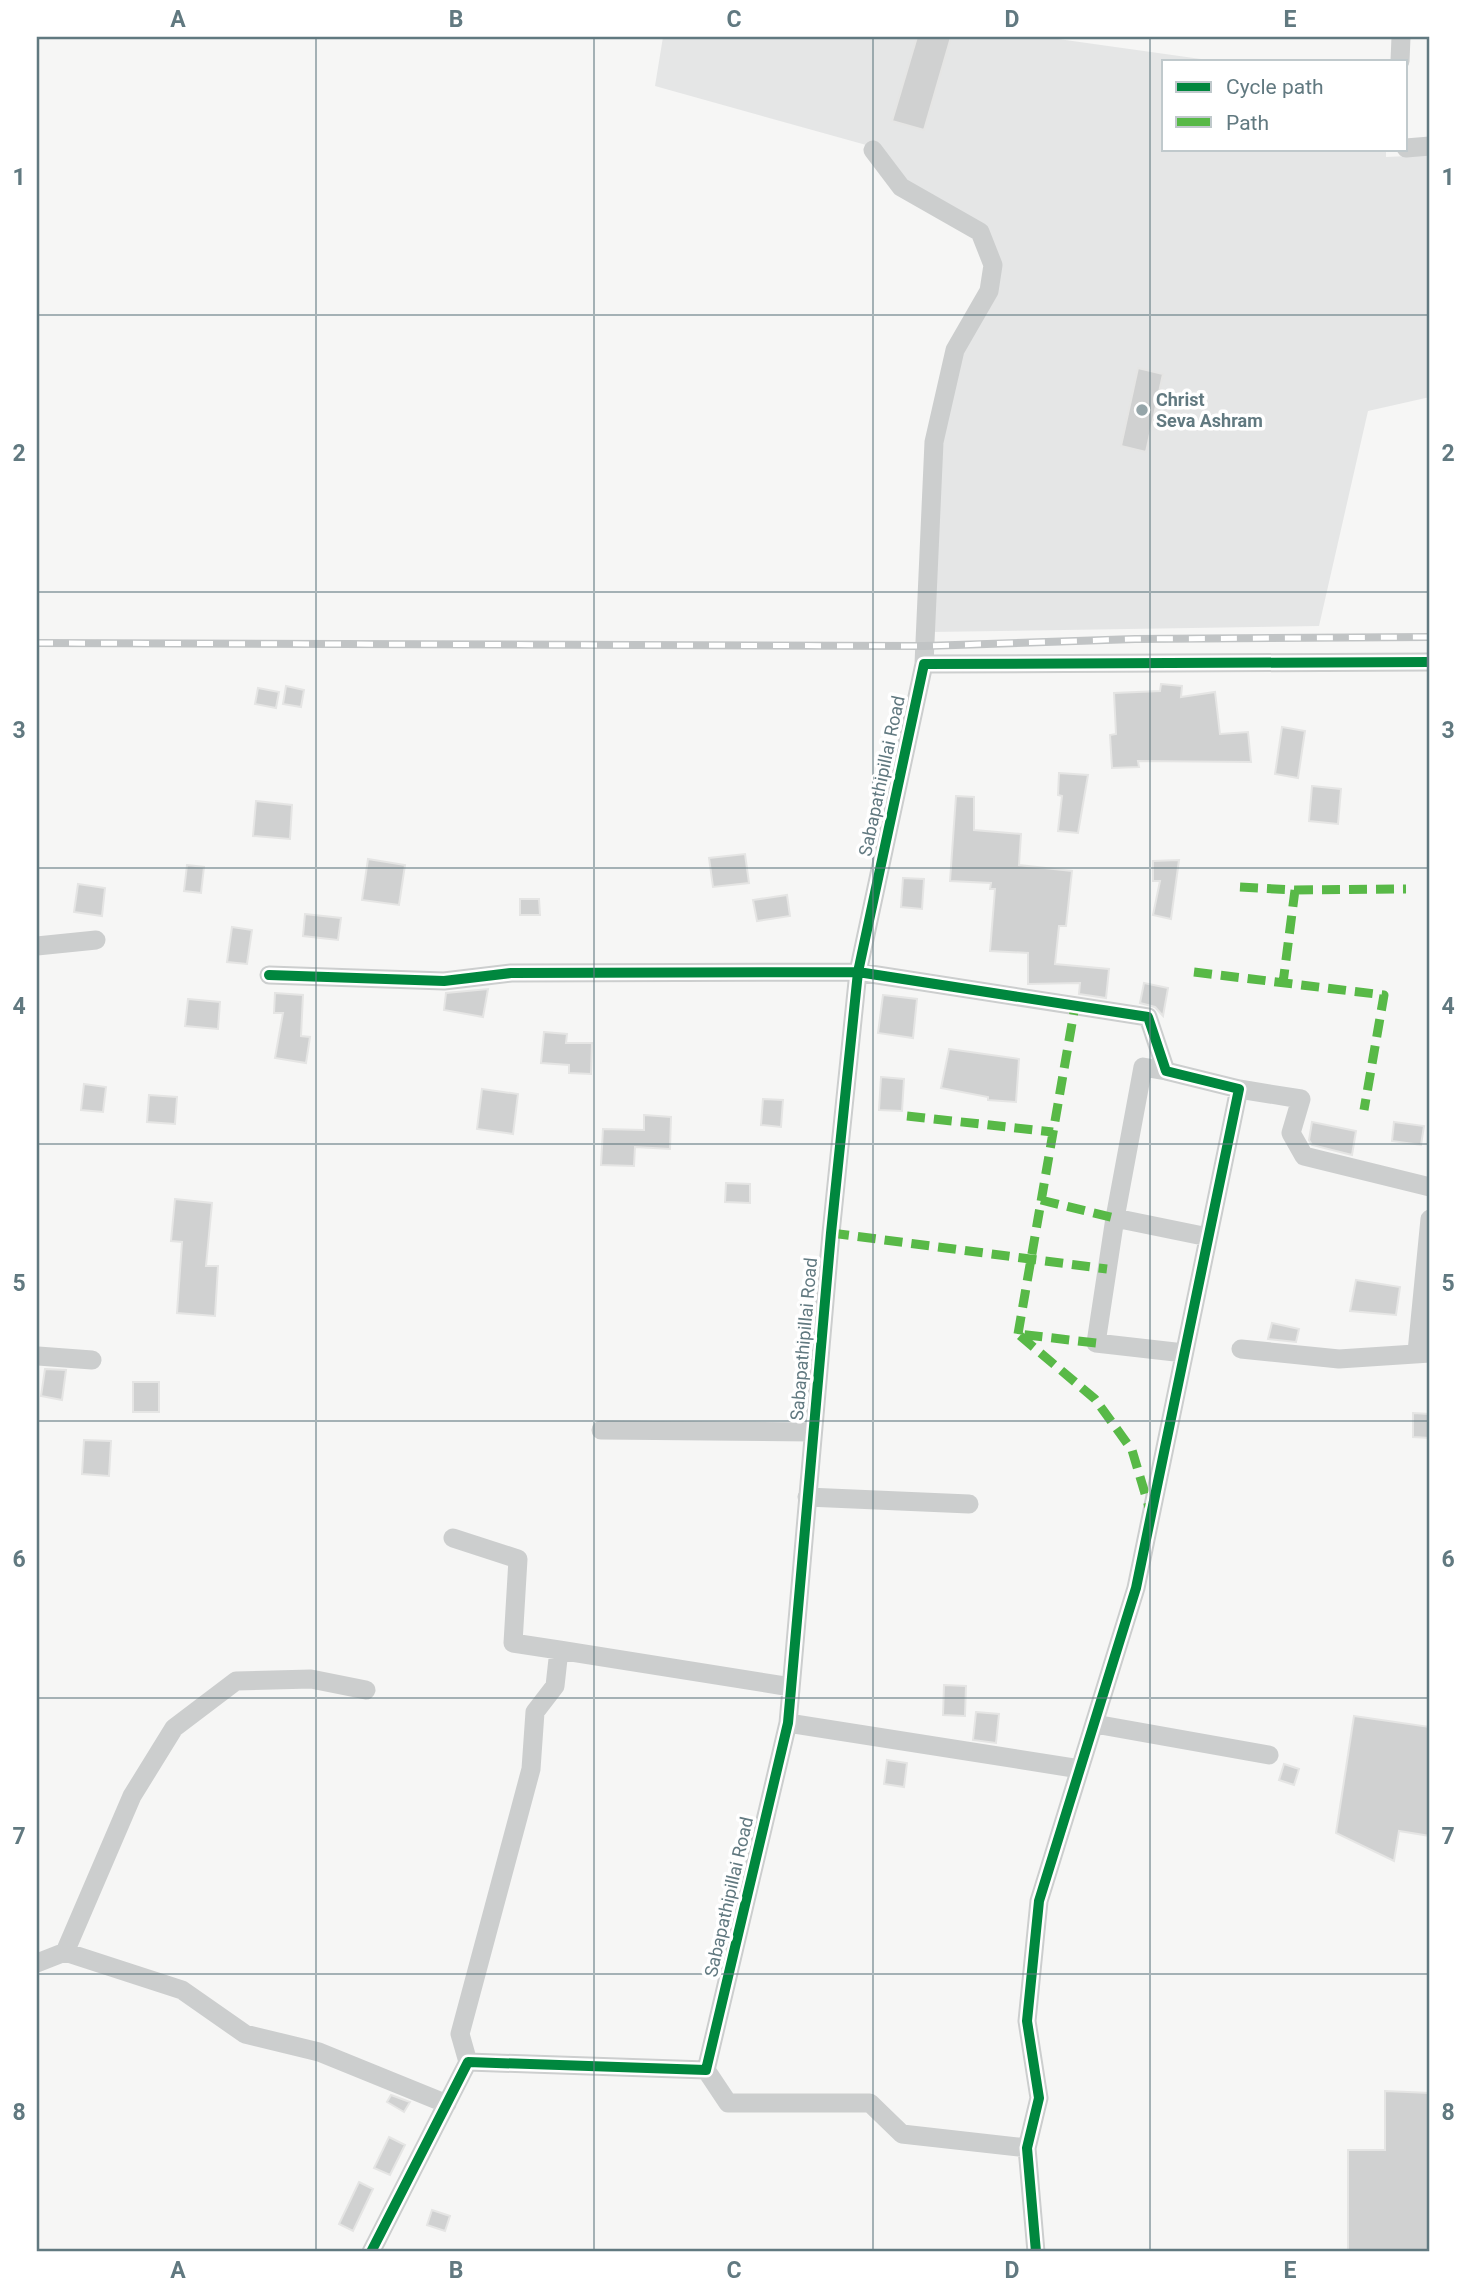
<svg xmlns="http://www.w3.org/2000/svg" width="1467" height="2289" font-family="Roboto,sans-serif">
<rect width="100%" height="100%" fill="#f6f6f5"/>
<path fill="#e5e6e6" d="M663,37H1044L1215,61H1164V149H1386V157L1430,155V397L1368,411L1319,626L929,632L939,442L959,352L993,292L983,228L904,184L877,148L655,86Z"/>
<path fill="#d0d1d1" stroke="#e5e5e4" stroke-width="2" d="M917,37H951L924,130L892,121Z
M1138,368L1163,374L1146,452L1121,446Z
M1161,684L1182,686L1181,697L1215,692L1220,734L1248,732L1251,762L1138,761L1139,767L1112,768L1110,735L1116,734L1114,693L1160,691Z
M286,686L304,690L301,707L283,704Z
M258,688L279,692L276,708L255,704Z
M1282,727L1305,731L1298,778L1275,774Z
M1059,773L1088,775L1078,833L1058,831L1062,796L1058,795Z
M1312,786L1341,789L1338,824L1309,821Z
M956,796L974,797V830L1021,834L1019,865L1072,871L1066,926H1059L1055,964L1109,969L1106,998L1079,994L1080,983L1028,984V953L990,951L995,889H990L991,883L950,881Z
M256,801L292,805L290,839L253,836Z
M745,854L749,883L713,887L709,858Z
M368,859L405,865L399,905L362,900Z
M1179,860L1171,919L1153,915L1160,881H1153V861Z
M187,865L204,867L201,893L184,891Z
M903,878L924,879L922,909L901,907Z
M78,884L105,888L102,916L74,912Z
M787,895L790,916L757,921L753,900Z
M520,899H539L540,915H520Z
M305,914L341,918L338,940L303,936Z
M232,927L252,930L247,964L227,962Z
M1144,983L1168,988L1163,1016L1155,1007L1140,1003Z
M488,989L483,1017L444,1010L446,993Z
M275,993L303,995L301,1036L310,1037L306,1063L275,1058L283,1013H274Z
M883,995L917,999L913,1038L878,1033Z
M188,999L220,1002L218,1029L185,1026Z
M544,1032L567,1034L566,1043H592L591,1074L569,1073V1065L541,1063Z
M949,1049L1019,1059L1016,1102L988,1100V1097L941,1088Z
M881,1077L904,1079L902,1111L879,1110Z
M84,1084L106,1087L103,1112L81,1110Z
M482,1089L518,1094L513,1134L477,1129Z
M149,1095L177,1097L175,1124L147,1122Z
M763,1099L783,1100L781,1127L761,1125Z
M644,1115L671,1117L670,1149L635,1147L634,1166L601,1165L603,1129L644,1130Z
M1312,1122L1356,1131L1352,1155L1312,1145L1309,1140Z
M1394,1122L1424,1126L1421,1145L1392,1141Z
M726,1183L750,1184V1203L725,1202Z
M175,1199L212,1203L206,1266H218L215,1316L177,1313L182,1242L171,1241Z
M1356,1280L1400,1287L1396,1315L1350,1311Z
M1272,1323L1299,1329L1296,1342L1268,1339Z
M45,1369L66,1370L62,1400L41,1396Z
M133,1382H159V1412H133Z
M1413,1413L1430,1414V1438L1413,1437Z
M84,1440L111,1441L109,1476L82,1474Z
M944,1685L966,1686L965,1716L943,1715Z
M976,1712L999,1714L996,1743L973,1740Z
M1354,1716L1430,1727V1836L1399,1831L1394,1861L1336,1833Z
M887,1760L907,1763L904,1787L884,1784Z
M1284,1764L1299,1769L1294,1785L1279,1780Z
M1385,2091L1430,2093V2252H1348V2150H1385Z
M391,2095L410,2102L404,2112L387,2102Z
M389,2137L405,2145L390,2175L374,2168Z
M359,2182L373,2189L353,2231L339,2224Z
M432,2210L450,2216L445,2231L427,2225Z"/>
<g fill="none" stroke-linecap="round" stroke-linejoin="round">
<path stroke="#cccece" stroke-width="19" d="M1400,61L1401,37
M1406,148L1430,146
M873,150L901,187L980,232L993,265L989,291L955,350L934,442L924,664
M37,946L96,940
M269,975L444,981L511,973L858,972L1148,1017L1166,1071L1239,1089L1136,1588L1039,1901L1027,2021L1039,2098L1027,2148L1036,2252
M1166,1071L1143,1067L1115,1218L1208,1237
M1239,1089L1301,1099L1291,1133L1304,1156L1430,1187
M1115,1218L1096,1343L1184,1353
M1241,1349L1339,1359L1430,1353
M1417,1352L1430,1219
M38,1356L92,1360
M601,1430L813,1432
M807,1497L969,1504
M453,1538L518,1559L513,1643L559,1650
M366,1690L311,1679L236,1681L174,1728L132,1796L65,1952L182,1990L245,2034L319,2052L447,2104
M788,1723L1080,1769
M1095,1724L1269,1755
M37,1963L65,1952
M468,2062L460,2034L531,1769L535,1712L555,1686L559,1650L791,1687
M706,2070L728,2103H870L902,2134L1027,2148
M371,2252L468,2062L706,2070L788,1723L831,1233L858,972L924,664L1430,662"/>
<defs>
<path id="rail" d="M37,643L924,646L1135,639L1430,637"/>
</defs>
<use href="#rail" stroke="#c1c4c5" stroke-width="8"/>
<use href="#rail" stroke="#fff" stroke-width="5" stroke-dasharray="16" stroke-linecap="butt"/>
<path stroke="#58b947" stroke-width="9" stroke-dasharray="18 9" stroke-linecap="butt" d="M1240,887L1295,890L1283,983
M1295,890L1406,889
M1194,972L1384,995L1364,1110
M907,1116L1053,1132
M1041,1200L1115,1218
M831,1233L1107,1269
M1018,1334L1075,1006
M1096,1343L1018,1334L1095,1399L1132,1450L1149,1507"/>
<defs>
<path id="cycleway" d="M269,975L444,981L511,973L858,972L1148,1017L1166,1071L1239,1089L1136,1588L1039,1901L1027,2021L1039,2098L1027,2148L1036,2252
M371,2252L468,2062L706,2070L788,1723L831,1233L858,972L924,664L1430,662"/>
</defs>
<use href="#cycleway" stroke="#fff" stroke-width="15"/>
<use href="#cycleway" stroke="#00873e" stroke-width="10"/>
</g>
<path fill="none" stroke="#617980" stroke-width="2" stroke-opacity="0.55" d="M316,37V2252M594,37V2252M873,37V2252M1150,37V2252M37,315H1430M37,592H1430M37,868H1430M37,1144H1430M37,1421H1430M37,1698H1430M37,1974H1430"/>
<circle fill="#95a5a9" stroke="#fff" stroke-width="2.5" cx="1142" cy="410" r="7"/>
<g text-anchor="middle" stroke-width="7" stroke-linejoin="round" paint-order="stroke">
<g font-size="18" font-weight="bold" fill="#617980" stroke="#fff" text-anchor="start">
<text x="1156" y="406">Christ<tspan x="1156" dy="21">Seva Ashram</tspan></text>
</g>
<g font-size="18" fill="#617980" stroke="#fff">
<text transform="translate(882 776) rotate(-78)" y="6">Sabapathipillai Road</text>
<text transform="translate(804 1339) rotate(-85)" y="6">Sabapathipillai Road</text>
<text transform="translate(729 1897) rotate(-77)" y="6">Sabapathipillai Road</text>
</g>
</g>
<rect width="1467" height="2289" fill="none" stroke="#ffffff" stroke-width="77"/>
<rect x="1162" y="60" width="245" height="91" fill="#ffffff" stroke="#c0c9cc" stroke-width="2"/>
<rect x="1176" y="82" width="35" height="10" fill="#00873e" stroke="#c0c9cc" stroke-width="2"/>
<text x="1226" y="94" font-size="21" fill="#617980">Cycle path</text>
<rect x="1176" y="117" width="35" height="10" fill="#58b947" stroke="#c0c9cc" stroke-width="2"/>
<text x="1226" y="130" font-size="21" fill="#617980">Path</text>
<rect x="38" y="38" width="1390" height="2212" fill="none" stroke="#617980" stroke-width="2.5"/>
<g font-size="23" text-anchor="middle" font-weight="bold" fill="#617980">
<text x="178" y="27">A</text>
<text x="456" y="27">B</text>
<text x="734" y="27">C</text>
<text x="1012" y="27">D</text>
<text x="1290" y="27">E</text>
<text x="19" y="185">1</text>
<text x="1448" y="185">1</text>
<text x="19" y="461">2</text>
<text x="1448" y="461">2</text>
<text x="19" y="738">3</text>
<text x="1448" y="738">3</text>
<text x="19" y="1014">4</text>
<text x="1448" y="1014">4</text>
<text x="19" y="1291">5</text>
<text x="1448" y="1291">5</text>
<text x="19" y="1567">6</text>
<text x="1448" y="1567">6</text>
<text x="19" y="1844">7</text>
<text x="1448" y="1844">7</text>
<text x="19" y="2120">8</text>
<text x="1448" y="2120">8</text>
<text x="178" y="2278">A</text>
<text x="456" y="2278">B</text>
<text x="734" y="2278">C</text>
<text x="1012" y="2278">D</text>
<text x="1290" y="2278">E</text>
</g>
</svg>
